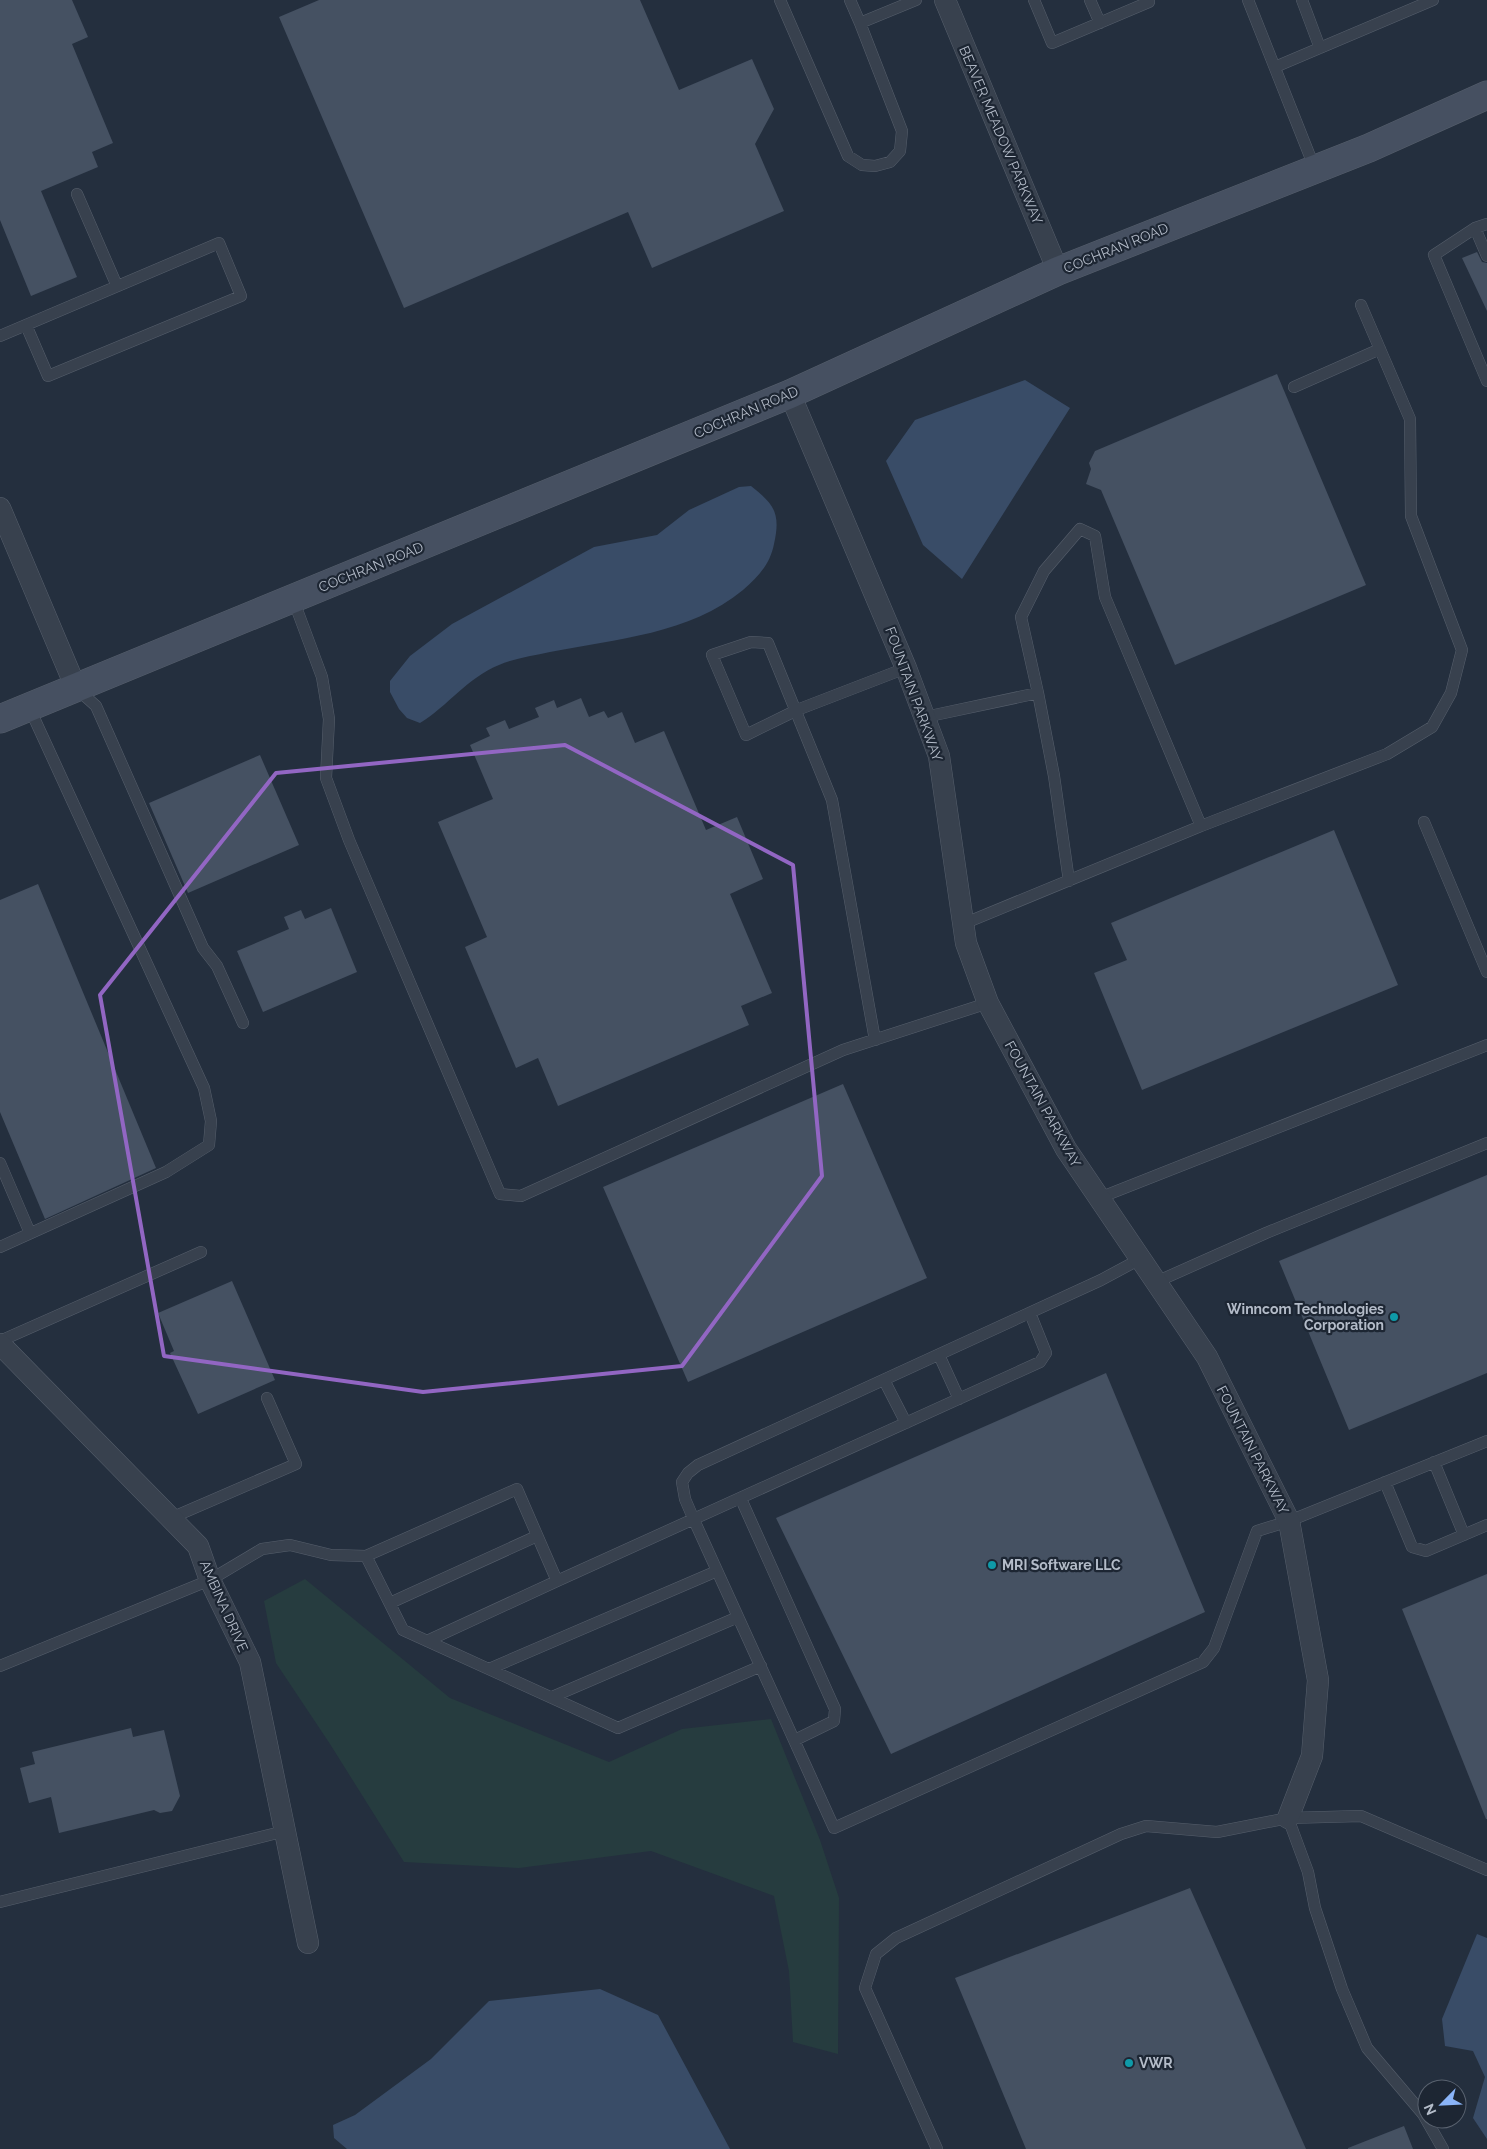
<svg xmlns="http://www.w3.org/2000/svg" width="1487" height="2149" font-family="Raleway,sans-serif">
<rect width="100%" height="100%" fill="#242f3e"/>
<path fill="#263c3f" d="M305,1579L450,1698L609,1762L682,1729L771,1719L820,1840L839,1898L838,2054L793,2042L789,1971L774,1896L651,1851L519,1868L404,1862L330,1744L276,1663L264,1601Z"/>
<path fill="#394c67" d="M1025,380L1070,408L962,579L923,545L886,461L915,420Z
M751,486C774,504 781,513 774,544C770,564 759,576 743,590C690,634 616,639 550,652C533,656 515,658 499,665C467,678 448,706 420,723L407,718L399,709L390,692V681L410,656L452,624L594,547L657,535L689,510L739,487Z
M1477,1934L1487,1938V2139L1473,2118L1485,2077L1473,2051L1445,2046L1442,2019Z
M600,1989L658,2015L730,2149H347L334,2138L333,2125L355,2115L431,2059L489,2001Z"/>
<path fill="#455162" d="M0,0H72L88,37L72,44L113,143L92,152L98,167L41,191L77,277L31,296L0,220Z
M319,0H640L679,90L752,59L774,109L755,144L784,211L652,268L628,212L404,308L279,17Z
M1477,252L1482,262L1487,263V311L1462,258Z
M1277,374L1366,585L1175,665L1101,490L1086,484L1091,469L1089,463L1095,451Z
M581,698L589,717L604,711L608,718L622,712L635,743L664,731L706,830L737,817L763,879L730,894L772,993L741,1006L749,1025L558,1106L538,1058L516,1068L465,947L487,937L438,822L493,799L470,745L490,736L486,728L505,720L509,729L539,717L535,708L554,700L557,708Z
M260,755L299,845L188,893L149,803Z
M1334,830L1398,985L1142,1090L1094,973L1127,960L1111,923Z
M38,884L156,1168L45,1219L0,1112V900Z
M331,908L357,972L263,1012L237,951L289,929L284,917L301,910L305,919Z
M843,1084L927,1278L688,1382L603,1187Z
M1487,1175V1373L1349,1430L1279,1261Z
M232,1281L275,1380L198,1414L170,1353L174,1351L158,1313Z
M1106,1373L1205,1612L891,1754L776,1518Z
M1487,1574V1819H1486L1402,1609Z
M131,1728L133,1737L164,1730L180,1796L172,1811L160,1813L154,1810L59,1833L51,1797L29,1803L20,1768L35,1764L32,1752Z
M1190,1888L1306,2149H1026L955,1978Z
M1404,2126L1413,2149H1348V2148Z"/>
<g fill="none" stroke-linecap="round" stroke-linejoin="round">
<defs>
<path id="lane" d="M780,0L848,156L862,165L875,166L890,162L900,151L902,131L860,23L916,0
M850,0L860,23
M1034,0L1052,43L1149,2
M1090,0L1100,23
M1248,0L1315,169
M1302,0L1320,48
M1275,67L1433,0
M77,194L117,286
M1487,224L1475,228L1434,255L1487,381
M1475,228L1487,256
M0,336L219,243L241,296L48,376L26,325
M1294,387L1380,349
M293,599L322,677L329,719L326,778L349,840L500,1194L521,1196L843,1050L988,1003
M76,688L96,706L203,948L217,966L243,1023
M1038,693L1054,776L1069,881
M925,717L1038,693L1021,617L1044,571L1080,529L1095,536L1105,597L1201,826L963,924
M1424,822L1487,972
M1201,826L1387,754L1432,727L1451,693L1462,650L1411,516L1410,419L1361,305
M875,1040L832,800L768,643L751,642L712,655L746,735L797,710L906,668
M0,1163L30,1233
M1099,1198L1487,1045
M0,1247L166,1172L209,1145L211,1121L204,1088L29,707
M1140,1259L1101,1280L698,1465L688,1473L682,1482L685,1499L694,1520L834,1828L1203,1662L1214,1648L1257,1531L1289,1521L1487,1441
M1156,1282L1266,1233L1487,1143
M0,1341L201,1252
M939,1355L959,1399
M884,1380L906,1423
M1434,1462L1464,1535
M1385,1482L1412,1547L1426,1551L1487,1525
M741,1499L835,1709L834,1721L795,1740
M171,1518L296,1464L267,1398
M366,1556L517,1489L557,1581L1040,1362L1046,1353L1030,1313
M390,1603L537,1536
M427,1641L557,1581
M0,1666L210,1580L262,1549L290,1545L331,1555L366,1556L403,1630L618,1728L761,1666
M489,1669L717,1571
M552,1697L738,1617
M1288,1818L1308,1872L1315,1908L1342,1989L1367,2048L1423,2114L1443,2149
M0,1902L285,1831
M937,2149L865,1988L876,1954L896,1938L1121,1834L1146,1826L1217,1832L1288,1818L1361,1816L1487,1870"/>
<path id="street" d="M945,0L1058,271
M790,394L906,668L939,756L966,943L988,1003L1066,1149L1207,1357L1289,1521L1318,1680L1312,1756L1288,1818
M0,508L76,688
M0,1344L198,1546L210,1580L250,1662L308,1943"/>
<path id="secondary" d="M0,719L790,394L1058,271L1369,148L1487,95"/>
</defs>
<use href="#lane" stroke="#565f6c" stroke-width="12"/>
<use href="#street" stroke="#565f6c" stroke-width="22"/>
<use href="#secondary" stroke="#565f6c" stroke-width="29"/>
<use href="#lane" stroke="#38414e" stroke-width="11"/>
<use href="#street" stroke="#38414e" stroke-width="21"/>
<use href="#secondary" stroke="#465061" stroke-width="28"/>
</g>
<path fill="none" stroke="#9266c3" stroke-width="4" stroke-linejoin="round" d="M565,745L793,865L822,1176L682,1366L423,1392L164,1356L100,995L276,773Z"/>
<g fill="#0f9aa8" stroke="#1d2633" stroke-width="2">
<circle cx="1394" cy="1317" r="5"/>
<circle cx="992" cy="1565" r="5"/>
<circle cx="1129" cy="2063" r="5"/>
</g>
<g text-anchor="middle" stroke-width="4.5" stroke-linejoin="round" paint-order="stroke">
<g font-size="14" fill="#b4bcc9" stroke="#1d2633">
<text transform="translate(1001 135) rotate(67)" y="5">BEAVER MEADOW PARKWAY</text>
<text transform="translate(1116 248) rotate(-22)" y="5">COCHRAN ROAD</text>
<text transform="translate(746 412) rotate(-23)" y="5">COCHRAN ROAD</text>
<text transform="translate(371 567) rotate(-22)" y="5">COCHRAN ROAD</text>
<text transform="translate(914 694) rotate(70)" y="5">FOUNTAIN PARKWAY</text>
<text transform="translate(1043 1104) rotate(61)" y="5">FOUNTAIN PARKWAY</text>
<text transform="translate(1253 1450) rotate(63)" y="5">FOUNTAIN PARKWAY</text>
<text transform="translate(224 1606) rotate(66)" y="5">AMBINA DRIVE</text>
</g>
<g font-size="14" font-weight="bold" fill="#b4bcc9" stroke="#1d2633" text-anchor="start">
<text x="1384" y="1314" text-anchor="end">Winncom Technologies<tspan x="1384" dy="16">Corporation</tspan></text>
<text x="1002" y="1570">MRI Software LLC</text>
<text x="1139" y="2068">VWR</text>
</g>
</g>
<g transform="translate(1442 2104) rotate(246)"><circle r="24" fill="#1d2633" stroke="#59626f"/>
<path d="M0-4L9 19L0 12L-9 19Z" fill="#8ab4f8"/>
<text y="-8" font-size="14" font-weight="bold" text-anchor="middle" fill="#b4bcc9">N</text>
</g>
</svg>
